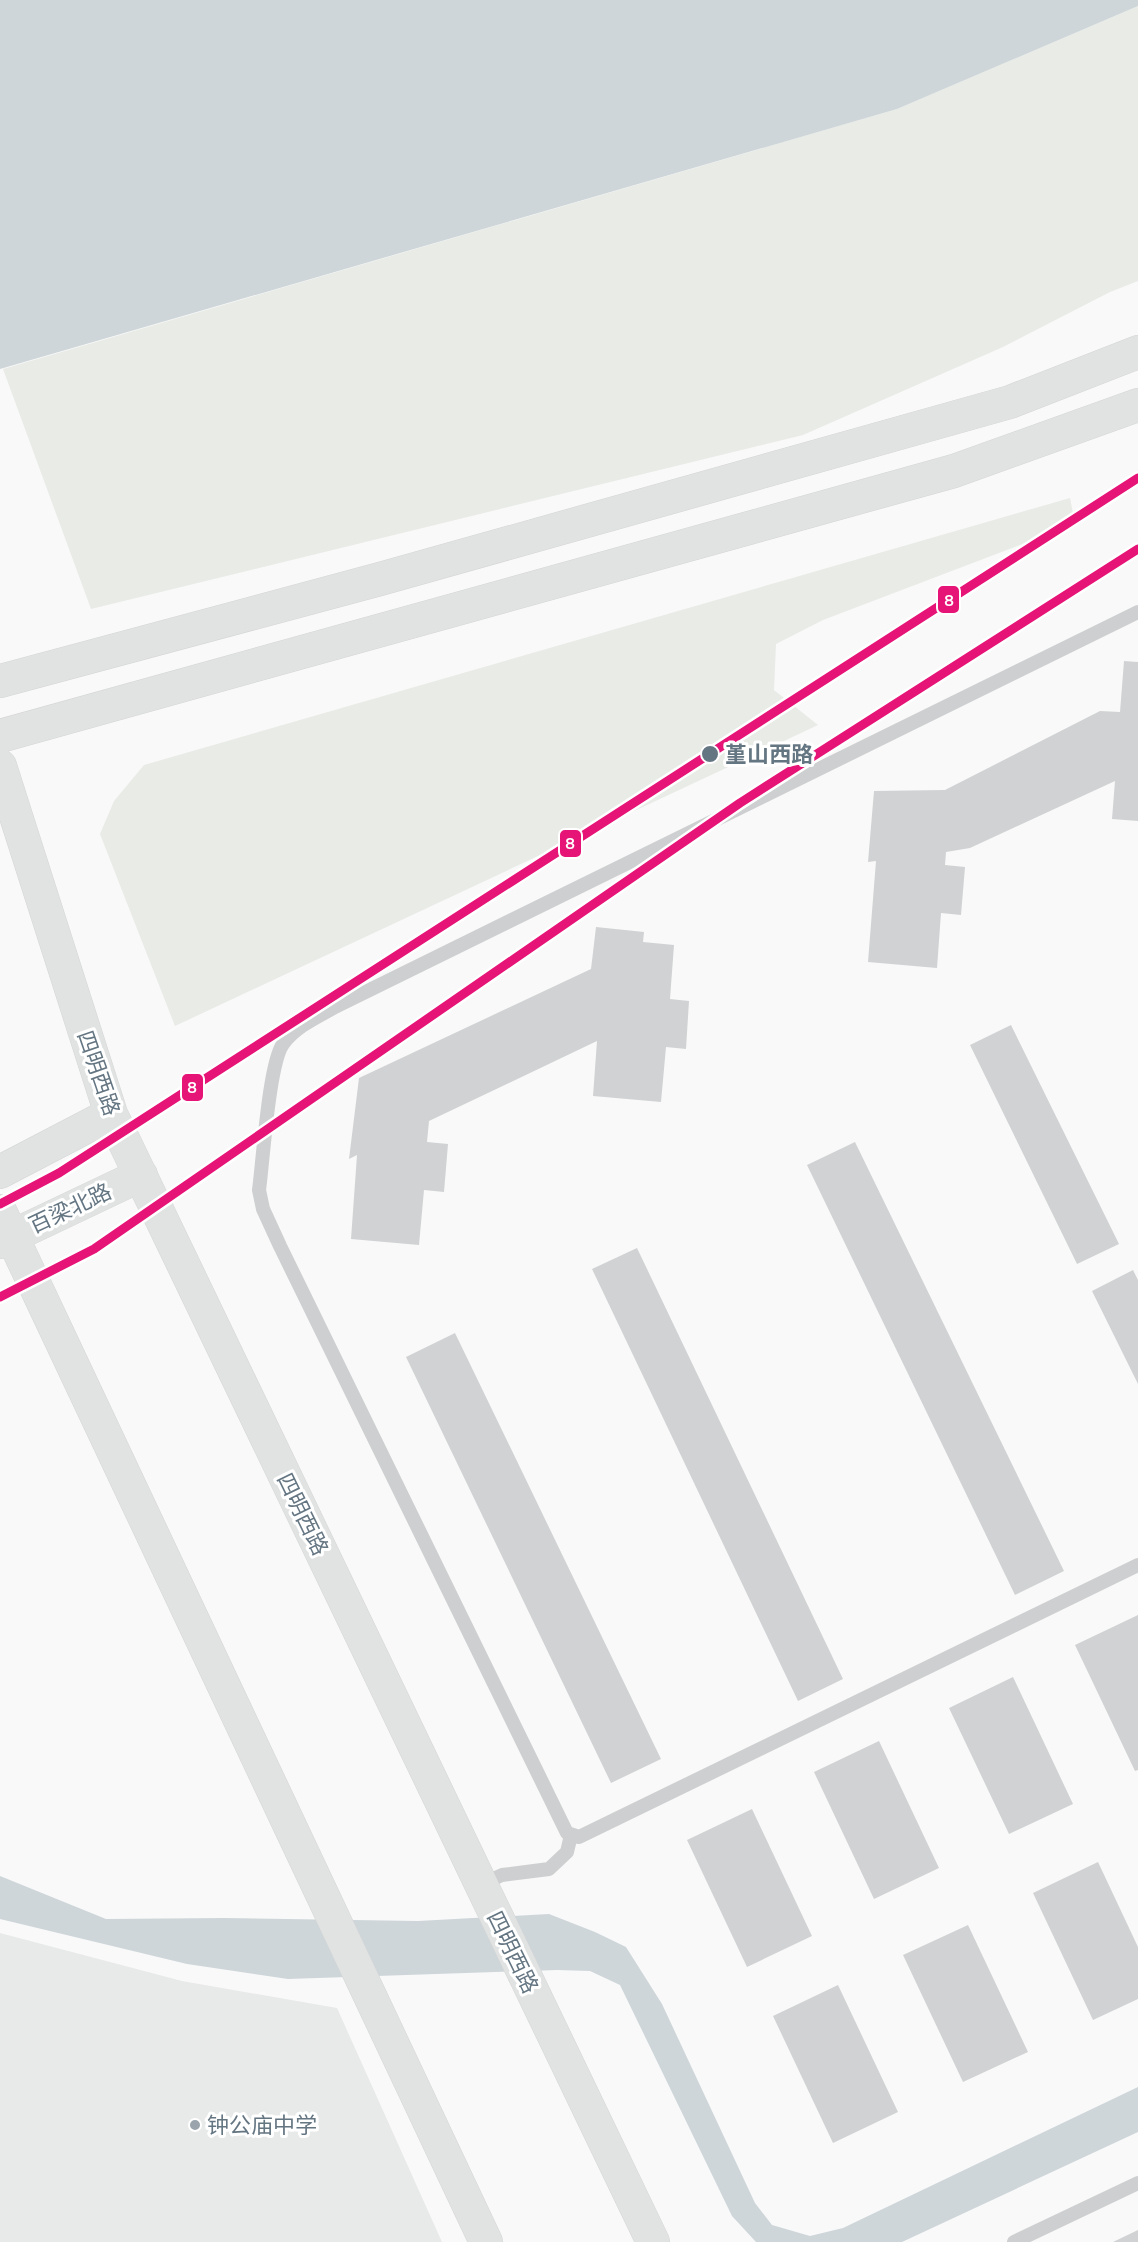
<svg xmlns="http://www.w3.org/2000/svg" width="1138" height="2242" font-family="Mulish,'Noto Sans SC',sans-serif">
<rect width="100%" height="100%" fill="#f9f9f9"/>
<path fill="#e8e9e9" d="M0,1933L182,1981L337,2008L442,2242H0Z"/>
<path fill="#e8ebe6" d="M1138,6V281L1110,292L1003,347L803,435L91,609L3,369L897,109Z
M1070,498L1075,524L823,620L776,644L774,690L818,725L175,1026L100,834L114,801L144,765Z"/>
<path fill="#ced6d9" d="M0,0H1138V6L897,109L0,369Z
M0,1876L106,1919L225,1918L418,1921L549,1914L595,1932L626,1947L662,2004L755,2203L772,2225L810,2236L843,2228L1138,2087V2132L902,2242H756L732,2216L620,1985L590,1971L557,1970L288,1979L187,1964L0,1919Z"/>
<path fill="#d0d2d3" d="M1124,661L1138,662V821L1112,819L1115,781L970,848L946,852L945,865L965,867L961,915L941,913L937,968L868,962L876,861L868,862L874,791L945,790L1100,711L1120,712Z
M596,927L644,932L643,942L674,945L670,999L689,1001L686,1049L666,1047L661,1102L593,1096L597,1041L429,1121L427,1142L448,1144L444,1192L424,1190L419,1245L351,1239L357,1155L349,1159L359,1078L591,969Z
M1011,1025L1119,1244L1077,1264L970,1045Z
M855,1142L1064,1571L1015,1595L807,1165Z
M637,1248L843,1679L798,1701L592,1269Z
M1133,1270L1138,1280V1384L1092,1291Z
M455,1333L661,1759L611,1783L406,1357Z
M1138,1615V1770L1135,1771L1075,1645Z
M1013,1677L1073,1804L1009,1834L949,1708Z
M879,1741L939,1868L874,1899L814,1772Z
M752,1809L812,1936L747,1967L687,1840Z
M1098,1862L1138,1947V1999L1093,2020L1033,1893Z
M968,1925L1028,2052L963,2082L903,1955Z
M838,1985L898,2112L833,2143L773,2016Z
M1138,2230V2242H1113Z"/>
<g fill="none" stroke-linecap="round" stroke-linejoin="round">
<defs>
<path id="secondary" d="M0,681L380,579L1010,402L1138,352
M0,736L954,471L1138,405
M0,766L111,1114L653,2242
M0,1172L111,1114
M0,1211L486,2242
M0,1242L141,1175"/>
</defs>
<use href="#secondary" stroke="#d5d6d7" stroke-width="34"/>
<path stroke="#cecfd0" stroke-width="14" d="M1138,612L335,1007C317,1017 295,1027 283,1044C269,1063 263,1161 259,1190L263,1209L280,1246L567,1833L579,1837L1138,1565
M480,1885L502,1875L549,1869L567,1852L571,1835
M1014,2242L1138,2183"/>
<use href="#secondary" stroke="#e1e2e2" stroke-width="33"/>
<defs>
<path id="metro-1" d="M0,1204L59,1173L1138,478
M0,1297L94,1249L740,803L1138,549"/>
</defs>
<use href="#metro-1" stroke="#fff" stroke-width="14"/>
<use href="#metro-1" stroke="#e61477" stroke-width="9"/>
</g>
<circle fill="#657683" stroke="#fff" stroke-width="2" cx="710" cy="754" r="9"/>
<circle fill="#99a4ac" stroke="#fff" stroke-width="2" cx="195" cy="2125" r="6"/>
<g text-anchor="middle" stroke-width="6" stroke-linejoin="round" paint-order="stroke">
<g font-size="22" font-weight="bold" fill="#657683" stroke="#fff" text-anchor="start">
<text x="725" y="762">堇山西路</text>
</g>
<g font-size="22" fill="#657683" stroke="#fff">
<text transform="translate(99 1073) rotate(71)" y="8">四明西路</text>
<text transform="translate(70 1208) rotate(-25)" y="8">百梁北路</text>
<text transform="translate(303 1514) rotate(64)" y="8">四明西路</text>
<text transform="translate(513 1952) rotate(64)" y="8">四明西路</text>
</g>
<g font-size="22" fill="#657683" stroke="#fff" text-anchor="start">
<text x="207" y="2133">钟公庙中学</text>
</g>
</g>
<g stroke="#fff" stroke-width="2">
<rect x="937" y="585" width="23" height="29" rx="6" fill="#e61477"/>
<rect x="559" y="829" width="23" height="29" rx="6" fill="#e61477"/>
<rect x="181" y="1073" width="23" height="29" rx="6" fill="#e61477"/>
</g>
<g font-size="16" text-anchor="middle" font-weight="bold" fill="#fff">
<text x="949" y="606">8</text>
<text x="570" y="849">8</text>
<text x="192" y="1093">8</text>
</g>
</svg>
